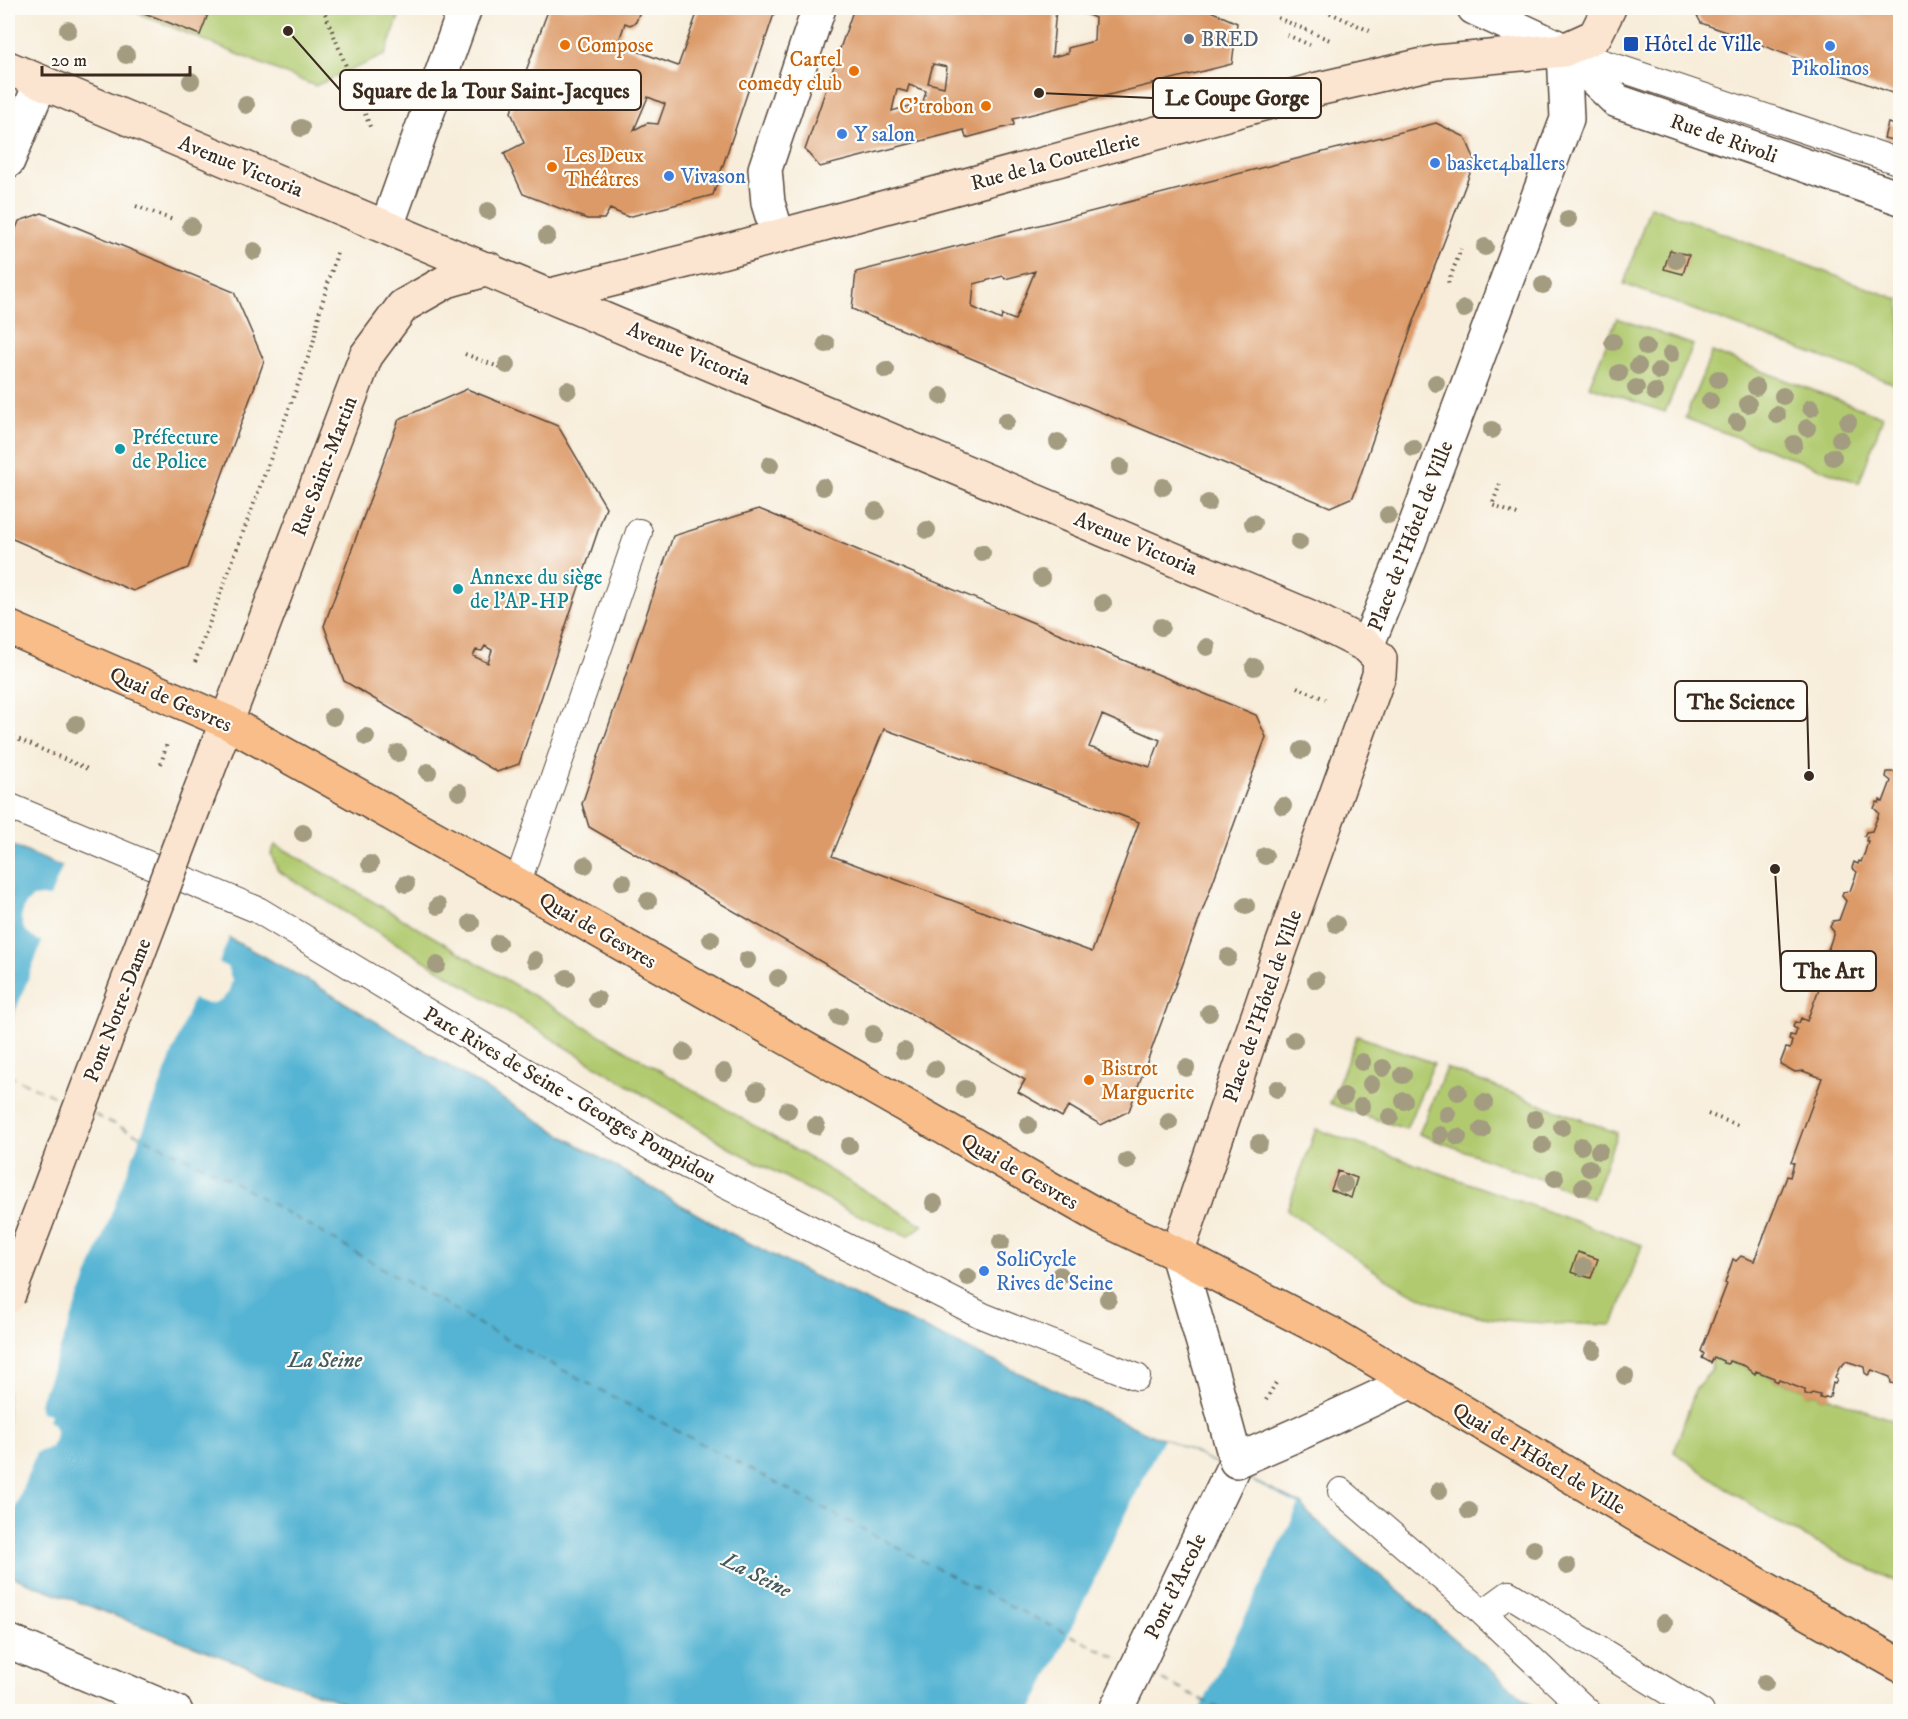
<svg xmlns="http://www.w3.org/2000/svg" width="1908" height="1719" font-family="'IM FELL DW Pica',serif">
<rect width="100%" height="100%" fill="#fdfcf7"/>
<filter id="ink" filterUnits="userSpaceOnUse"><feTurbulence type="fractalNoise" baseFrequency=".0167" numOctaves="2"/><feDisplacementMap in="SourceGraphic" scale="12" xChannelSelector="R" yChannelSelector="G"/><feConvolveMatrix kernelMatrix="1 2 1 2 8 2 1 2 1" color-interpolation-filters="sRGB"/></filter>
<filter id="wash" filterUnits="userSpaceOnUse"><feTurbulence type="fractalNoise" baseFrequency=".008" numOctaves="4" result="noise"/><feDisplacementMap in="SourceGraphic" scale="24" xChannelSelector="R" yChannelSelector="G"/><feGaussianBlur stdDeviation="1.35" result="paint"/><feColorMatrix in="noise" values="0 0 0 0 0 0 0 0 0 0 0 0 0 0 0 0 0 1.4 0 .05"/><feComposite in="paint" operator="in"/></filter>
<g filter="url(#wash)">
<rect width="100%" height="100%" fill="#f7edda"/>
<path fill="#b1ca6f" stroke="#767a46" stroke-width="1.5" d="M126,8H402L385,55L315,86Z
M1650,206L1900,300V386L1624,284Z
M1617,318L1693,345L1665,412L1589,386Z
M1712,352L1883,417L1859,483L1685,418Z
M275,845L287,851L923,1225L908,1236L845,1209L734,1150L278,871L271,854Z
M1357,1036L1434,1063L1406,1129L1330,1104Z
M1446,1068L1617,1133L1593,1199L1419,1134Z
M1316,1129L1642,1245L1613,1325C1563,1323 1510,1325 1462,1312C1397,1295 1342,1247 1287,1210Z
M1714,1357L1723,1361V1363L1728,1364L1729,1361L1745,1366L1755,1374L1756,1371L1774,1378V1380L1778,1382L1779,1380L1805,1390L1806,1394L1810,1395L1812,1393L1820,1395V1398L1824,1399L1826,1397L1829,1398L1830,1397L1900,1423V1583L1846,1558L1773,1520L1674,1452L1696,1388L1711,1371V1363Z"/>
<path fill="#54b4d3" stroke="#486f78" stroke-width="1.5" d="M8,844L229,938L314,984L578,1145L726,1231L813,1276L1153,1436L1163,1438L1303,1505L1308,1514L1539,1711H364L8,1575Z"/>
<path fill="#f7edda" d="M63,865L230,935L219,963L227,967L232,980L229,991L223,999L214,1003L208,1004L193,999L39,1404L41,1412L50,1414L48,1421L53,1424L56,1431L55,1439L51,1447L36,1453L8,1527V1031L42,942L32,937L24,929L21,918L25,905L33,897L41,896L50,897Z
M1163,1438L1299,1505L1199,1712L1031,1711Z"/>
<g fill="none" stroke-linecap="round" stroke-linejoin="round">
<path stroke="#445a5d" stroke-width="1.5" stroke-dasharray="8 6" stroke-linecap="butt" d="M8,1075L66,1102
M95,1115L213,1170L512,1343L974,1588L1121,1660
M1150,1674L1227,1712"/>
</g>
<g id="blocks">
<path fill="#dc9a68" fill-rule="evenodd" d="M144,8H205L210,9L200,35L142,12Z
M549,8H638L640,11L636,22L630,25L625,23L618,44L678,66L699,8H776L713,195L628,217L610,209L604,219H587L523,194L504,153L524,143L511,112ZM588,82L592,87L598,88L594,99L600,103L595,111L578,106ZM648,97L665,104L658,124L647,123L634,130Z
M854,8H1056L1052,57L1068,53V48L1094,41L1095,18L1073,8H1204L1237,23L1232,64L1013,119L1014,125L966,138L964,130L820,167L805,150ZM933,64L947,67L944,87L928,83ZM909,85L926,91L923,102L892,111L897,89L907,92Z
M1693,8H1900V96L1701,23Z
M1436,123L1465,137L1475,160L1411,329L1353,497L1330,507L852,309L856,272ZM1035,271L1015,320L1002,315L1001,320L972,307L974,284L1003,276L1005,279Z
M1888,123L1900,126V142L1884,138Z
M42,213L234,292L264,361L188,568L133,591L8,537V249L19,221Z
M1670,250L1689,255L1683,274L1664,269Z
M467,389L558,426L606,507L519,764L497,772L344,681L324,626L399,419ZM485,646L492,650L488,663L473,656L476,650L482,651Z
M759,509L1256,715L1266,737L1129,1111L1101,1125L1069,1106L1062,1117L1018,1092L1025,1080L589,827L582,804L673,536ZM1102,715L1160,740L1150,767L1089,747ZM884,729L1139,822L1092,952L832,856Z
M1900,757V1381L1897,1380L1895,1384L1891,1383L1890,1377L1872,1370L1868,1375L1865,1373L1864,1367L1846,1361L1842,1366H1840L1835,1378L1837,1380L1835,1384L1833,1383L1830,1397L1829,1398L1826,1397L1824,1399L1820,1398V1395L1812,1393L1810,1395L1805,1394V1390L1779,1380L1778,1382L1774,1380V1378L1756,1371L1755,1374L1745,1366L1729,1361L1728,1364L1723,1363V1361L1714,1357L1711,1363L1702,1358L1704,1354L1701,1351L1727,1284L1725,1283L1733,1259L1736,1261L1741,1256L1754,1261L1786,1179L1787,1176L1790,1177L1794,1163L1791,1162L1792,1160L1822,1078L1803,1071L1795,1072L1780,1064L1786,1048L1790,1049L1792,1041L1789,1040L1790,1035L1795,1036L1797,1029L1793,1027L1795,1022L1799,1023L1801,1018L1807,1021L1824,975L1819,972L1820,969L1816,967L1817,961L1821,963L1823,959L1820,956L1822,952L1828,950L1834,932L1830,927L1833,921L1839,920L1846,901L1842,896L1843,892L1850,891L1857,872L1852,868L1854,862L1858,864L1859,861L1861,862L1865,852L1868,841H1866L1867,837L1864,836L1866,832L1872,831L1879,813L1874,808L1877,802L1879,803L1880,800L1883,802L1891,781L1886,777L1887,772H1895Z
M1338,1171L1357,1178L1351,1198L1331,1190Z
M1578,1252L1598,1259L1591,1278L1571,1272Z"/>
</g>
</g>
<g filter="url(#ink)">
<use href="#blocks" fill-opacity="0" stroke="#57473a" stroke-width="1.5"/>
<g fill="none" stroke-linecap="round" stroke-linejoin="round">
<defs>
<path id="lane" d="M1568,51L1900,162
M8,806L258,910L656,1150L983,1316L1137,1377
M517,884L639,532
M1341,1491L1483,1613L1588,1712
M1483,1613L1509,1594L1701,1712"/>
<path id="street" d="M1474,8L1564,50L1617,101L1900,198
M8,161L41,82
M387,226L465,8
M778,236L768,203L765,169L819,8
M1367,646L1407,547L1567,119L1564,50
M1177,1254L1215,1384
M1298,1434L1410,1382
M8,1641L176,1712
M1115,1712L1236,1461"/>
<path id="secondary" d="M8,68C442,248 875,431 1308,616L1367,646L1380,659L1379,675L1281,948L1177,1254
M551,295L710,255L1318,89L1436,62L1564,50L1595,36L1609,8
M199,794L366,356L403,306L447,281L489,269"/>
<path id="primary" d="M8,627L227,722L517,884L1102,1218L1177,1254L1337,1337L1643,1519L1900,1665"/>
</defs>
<use href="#lane" stroke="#57473a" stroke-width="28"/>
<use href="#street" stroke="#57473a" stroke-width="36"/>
<use href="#secondary" stroke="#57473a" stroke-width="36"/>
<use href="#primary" stroke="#57473a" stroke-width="36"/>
<path stroke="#57473a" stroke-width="4" stroke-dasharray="1.5 4.5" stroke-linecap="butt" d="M323,8L371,129
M1319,8L1370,31
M1278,18L1330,40
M1287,35L1310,45
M136,206L173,220
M1448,283L1461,249
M465,354L501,368
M1500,484L1492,505L1520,516
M195,662L313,344L320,310L338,250
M1297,687L1325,699
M8,735L90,770
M161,764L167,743
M1708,1114L1740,1126
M1266,1400L1277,1381"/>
<use href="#lane" stroke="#fff" stroke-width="26"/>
<use href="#street" stroke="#fff" stroke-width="33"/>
<use href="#secondary" stroke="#fce5d0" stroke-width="33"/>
<use href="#primary" stroke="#f8bd89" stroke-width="33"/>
<defs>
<path id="street-bridge" d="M1215,1384L1236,1461L1298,1434"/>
<path id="secondary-bridge" d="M8,1297L199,794"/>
</defs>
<use href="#street-bridge" stroke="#57473a" stroke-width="36" stroke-linecap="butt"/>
<use href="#secondary-bridge" stroke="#57473a" stroke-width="36" stroke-linecap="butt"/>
<use href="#street-bridge" stroke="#fff" stroke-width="33"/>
<use href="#secondary-bridge" stroke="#fce5d0" stroke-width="33"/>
</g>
<g fill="#a39c80">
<circle cx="68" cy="30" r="9"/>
<circle cx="126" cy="55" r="9"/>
<circle cx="191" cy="81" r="9"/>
<circle cx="246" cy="105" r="9"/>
<circle cx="301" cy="128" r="9"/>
<circle cx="488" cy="211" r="9"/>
<circle cx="1568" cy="219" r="9"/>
<circle cx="191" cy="226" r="9"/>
<circle cx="547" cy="236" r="9"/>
<circle cx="1485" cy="247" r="9"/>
<circle cx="254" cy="251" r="9"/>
<circle cx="1676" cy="260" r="9"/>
<circle cx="1543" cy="285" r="9"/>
<circle cx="1464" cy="309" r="9"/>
<circle cx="1613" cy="342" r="9"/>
<circle cx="826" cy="344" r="9"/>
<circle cx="1646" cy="347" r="9"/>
<circle cx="1671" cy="354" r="9"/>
<circle cx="507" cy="365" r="9"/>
<circle cx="1638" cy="366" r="9"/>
<circle cx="886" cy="370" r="9"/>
<circle cx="1659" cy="371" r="9"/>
<circle cx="1619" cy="373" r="9"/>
<circle cx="1718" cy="379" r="9"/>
<circle cx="1436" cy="383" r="9"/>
<circle cx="1756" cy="387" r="9"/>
<circle cx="1636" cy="388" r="9"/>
<circle cx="568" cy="390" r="9"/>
<circle cx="1655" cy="392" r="9"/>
<circle cx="941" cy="396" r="9"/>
<circle cx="1783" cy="396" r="9"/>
<circle cx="1710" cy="401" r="9"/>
<circle cx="1748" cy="404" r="9"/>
<circle cx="1811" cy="408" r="9"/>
<circle cx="1777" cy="415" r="9"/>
<circle cx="1006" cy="421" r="9"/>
<circle cx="1737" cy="422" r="9"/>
<circle cx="1848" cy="422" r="9"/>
<circle cx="1807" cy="428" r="9"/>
<circle cx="1492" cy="430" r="9"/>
<circle cx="1840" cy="439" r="9"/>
<circle cx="1058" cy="442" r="9"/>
<circle cx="1794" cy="444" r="9"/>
<circle cx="1413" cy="448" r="9"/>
<circle cx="1833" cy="457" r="9"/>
<circle cx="770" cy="465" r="9"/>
<circle cx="1120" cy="467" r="9"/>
<circle cx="823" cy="487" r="9"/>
<circle cx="1163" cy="487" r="9"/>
<circle cx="1208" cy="503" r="9"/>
<circle cx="876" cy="511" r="9"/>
<circle cx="1388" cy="515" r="9"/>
<circle cx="1253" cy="523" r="9"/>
<circle cx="927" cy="530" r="9"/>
<circle cx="1299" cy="542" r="9"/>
<circle cx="982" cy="553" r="9"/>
<circle cx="1041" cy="578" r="9"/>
<circle cx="1103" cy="603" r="9"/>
<circle cx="1161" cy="627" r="9"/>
<circle cx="1207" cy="647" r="9"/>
<circle cx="1254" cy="667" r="9"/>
<circle cx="333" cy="717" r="9"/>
<circle cx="76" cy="724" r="9"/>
<circle cx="366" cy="737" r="9"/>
<circle cx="1302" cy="750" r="9"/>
<circle cx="398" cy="753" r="9"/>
<circle cx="428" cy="772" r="9"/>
<circle cx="459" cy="792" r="9"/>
<circle cx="1283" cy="806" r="9"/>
<circle cx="303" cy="833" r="9"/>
<circle cx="1265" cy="856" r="9"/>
<circle cx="370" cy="864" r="9"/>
<circle cx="585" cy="865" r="9"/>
<circle cx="623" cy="882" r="9"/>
<circle cx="406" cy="884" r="9"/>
<circle cx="648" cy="901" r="9"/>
<circle cx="438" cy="906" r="9"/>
<circle cx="1246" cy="906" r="9"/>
<circle cx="471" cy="923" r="9"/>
<circle cx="1336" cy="924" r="9"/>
<circle cx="711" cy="939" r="9"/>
<circle cx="498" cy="943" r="9"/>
<circle cx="1228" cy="957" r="9"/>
<circle cx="535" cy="960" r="9"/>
<circle cx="747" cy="960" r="9"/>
<circle cx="437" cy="965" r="9"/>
<circle cx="567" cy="978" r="9"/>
<circle cx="778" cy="978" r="9"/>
<circle cx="1316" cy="980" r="9"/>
<circle cx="597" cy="999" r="9"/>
<circle cx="1209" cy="1013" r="9"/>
<circle cx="839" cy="1017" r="9"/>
<circle cx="873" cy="1034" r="9"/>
<circle cx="1294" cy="1040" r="9"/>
<circle cx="904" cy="1051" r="9"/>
<circle cx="684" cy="1052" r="9"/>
<circle cx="1362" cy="1062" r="9"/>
<circle cx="1186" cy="1068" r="9"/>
<circle cx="1383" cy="1068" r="9"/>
<circle cx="935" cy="1069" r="9"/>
<circle cx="724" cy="1072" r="9"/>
<circle cx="1403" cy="1075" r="9"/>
<circle cx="1371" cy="1084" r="9"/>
<circle cx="965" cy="1089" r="9"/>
<circle cx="1277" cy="1089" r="9"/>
<circle cx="757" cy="1091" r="9"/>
<circle cx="1458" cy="1092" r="9"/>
<circle cx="1344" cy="1096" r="9"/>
<circle cx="1404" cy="1101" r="9"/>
<circle cx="1484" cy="1103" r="9"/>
<circle cx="1362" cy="1106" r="9"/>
<circle cx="788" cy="1110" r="9"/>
<circle cx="1447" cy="1114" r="9"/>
<circle cx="1390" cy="1117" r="9"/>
<circle cx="1535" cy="1119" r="9"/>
<circle cx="1169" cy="1122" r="9"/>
<circle cx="1028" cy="1125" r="9"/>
<circle cx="816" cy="1126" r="9"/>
<circle cx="1562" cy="1127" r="9"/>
<circle cx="1482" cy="1130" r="9"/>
<circle cx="1440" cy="1135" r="9"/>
<circle cx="1458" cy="1137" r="9"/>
<circle cx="1259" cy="1143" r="9"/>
<circle cx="1542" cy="1145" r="9"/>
<circle cx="849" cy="1146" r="9"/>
<circle cx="1581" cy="1146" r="9"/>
<circle cx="1599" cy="1151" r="9"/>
<circle cx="1127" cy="1161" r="9"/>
<circle cx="1589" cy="1168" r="9"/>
<circle cx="1555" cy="1178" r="9"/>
<circle cx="1344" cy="1184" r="9"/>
<circle cx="1583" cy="1187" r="9"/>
<circle cx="934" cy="1203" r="9"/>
<circle cx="1001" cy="1242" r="9"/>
<circle cx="1584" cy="1267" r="9"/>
<circle cx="1060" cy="1275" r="9"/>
<circle cx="968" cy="1277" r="9"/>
<circle cx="1108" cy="1299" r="9"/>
<circle cx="1593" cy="1350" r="9"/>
<circle cx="1625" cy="1376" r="9"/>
<circle cx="1439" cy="1491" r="9"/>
<circle cx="1469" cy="1511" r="9"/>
<circle cx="1534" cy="1549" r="9"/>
<circle cx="1567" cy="1566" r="9"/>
<circle cx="1664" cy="1623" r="9"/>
<circle cx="1765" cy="1683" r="9"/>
</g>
</g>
<circle fill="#5c6f8a" stroke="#fdfcf7" stroke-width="2" cx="1189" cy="39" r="6"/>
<rect fill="#1a4fb4" stroke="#fdfcf7" stroke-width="2" x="1623" y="36" width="16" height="16" rx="3"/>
<g fill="#e8710a" stroke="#fdfcf7" stroke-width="2">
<circle cx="565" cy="45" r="6"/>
<circle cx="854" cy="71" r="6"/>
<circle cx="986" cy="106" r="6"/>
<circle cx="552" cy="167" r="6"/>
<circle cx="1089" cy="1080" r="6"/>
</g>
<g fill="#3f7fe0" stroke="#fdfcf7" stroke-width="2">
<circle cx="1830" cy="46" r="6"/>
<circle cx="842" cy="134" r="6"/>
<circle cx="1435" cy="163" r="6"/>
<circle cx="669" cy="176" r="6"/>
<circle cx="984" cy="1271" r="6"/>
</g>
<g fill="#0f9aa8" stroke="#fdfcf7" stroke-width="2">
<circle cx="120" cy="449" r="6"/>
<circle cx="458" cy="589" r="6"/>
</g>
<g text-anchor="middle" stroke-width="4.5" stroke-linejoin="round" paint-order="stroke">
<g font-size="21" fill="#4e5e75" stroke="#fdfcf7" text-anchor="start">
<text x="1201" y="46">BRED</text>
</g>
<g font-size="21" fill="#164399" stroke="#fdfcf7" text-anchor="start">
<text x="1644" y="51">Hôtel de Ville</text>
</g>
<g font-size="21" fill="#c56008" stroke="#fdfcf7" text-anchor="start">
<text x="577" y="52">Compose</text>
<text x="842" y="66" text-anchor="end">Cartel<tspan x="842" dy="24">comedy club</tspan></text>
<text x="974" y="113" text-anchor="end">C'trobon</text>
<text x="564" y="162">Les Deux<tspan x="564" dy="24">Théâtres</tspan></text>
<text x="1101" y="1075">Bistrot<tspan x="1101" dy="24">Marguerite</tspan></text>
</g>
<g font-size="21" fill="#366cbe" stroke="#fdfcf7" text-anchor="start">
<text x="1830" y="75" text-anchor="middle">Pikolinos</text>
<text x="854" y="141">Y salon</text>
<text x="1447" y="170">basket4ballers</text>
<text x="681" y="183">Vivason</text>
<text x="996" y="1266">SoliCycle<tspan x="996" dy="24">Rives de Seine</tspan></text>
</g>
<g font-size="21" fill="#3b2a1e" stroke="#fdfcf7">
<text transform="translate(1724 138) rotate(19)" y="7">Rue de Rivoli</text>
<text transform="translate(1055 161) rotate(-15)" y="7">Rue de la Coutellerie</text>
<text transform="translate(241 166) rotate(22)" y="7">Avenue Victoria</text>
<text transform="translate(689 353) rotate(23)" y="7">Avenue Victoria</text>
<text transform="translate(324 466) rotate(-69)" y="7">Rue Saint-Martin</text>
<text transform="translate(1410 536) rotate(-69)" y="7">Place de l'Hôtel de Ville</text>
<text transform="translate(1136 543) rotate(23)" y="7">Avenue Victoria</text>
<text transform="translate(171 699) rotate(24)" y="7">Quai de Gesvres</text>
<text transform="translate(598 930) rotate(30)" y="7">Quai de Gesvres</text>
<text transform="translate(1262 1006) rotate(-71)" y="7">Place de l'Hôtel de Ville</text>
<text transform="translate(117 1010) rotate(-69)" y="7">Pont Notre-Dame</text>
<text transform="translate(570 1095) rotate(30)" y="7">Parc Rives de Seine - Georges Pompidou</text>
<text transform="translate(1020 1171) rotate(30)" y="7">Quai de Gesvres</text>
<text transform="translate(1539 1458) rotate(31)" y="7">Quai de l'Hôtel de Ville</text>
<text transform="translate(1175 1586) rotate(-64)" y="7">Pont d'Arcole</text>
</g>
<g font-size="21" fill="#0d838f" stroke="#fdfcf7" text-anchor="start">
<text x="132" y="444">Préfecture<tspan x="132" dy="24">de Police</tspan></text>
<text x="470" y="584">Annexe du siège<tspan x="470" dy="24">de l'AP-HP</tspan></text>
</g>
<g font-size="22" font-style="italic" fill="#445a5d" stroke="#fdfcf7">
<text x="325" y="1367">La Seine</text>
<text transform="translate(757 1574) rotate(27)" y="8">La Seine</text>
</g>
</g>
<path fill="none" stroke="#3b2a1e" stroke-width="2" d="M288 31L340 90M1039 93L1153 98M1809 776L1807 701M1775 869L1781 971"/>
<g fill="#3b2a1e" stroke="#fdfcf7" stroke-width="2">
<circle cx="288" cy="31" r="6"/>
<circle cx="1039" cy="93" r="6"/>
<circle cx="1809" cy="776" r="6"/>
<circle cx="1775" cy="869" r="6"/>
</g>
<g fill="#fdfcf7" stroke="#3b2a1e" stroke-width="2">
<rect x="340" y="70" width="301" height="40" rx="6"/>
<rect x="1153" y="78" width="168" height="40" rx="6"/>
<rect x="1675" y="681" width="132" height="40" rx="6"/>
<rect x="1781" y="951" width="95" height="40" rx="6"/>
</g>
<g font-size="22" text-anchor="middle" font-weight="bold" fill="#3b2a1e">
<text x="491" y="98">Square de la Tour Saint-Jacques</text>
<text x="1237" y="105">Le Coupe Gorge</text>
<text x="1741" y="709">The Science</text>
<text x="1829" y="978">The Art</text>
</g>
<rect width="1908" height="1719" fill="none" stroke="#fdfcf7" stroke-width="30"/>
<path d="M42 66v9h148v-9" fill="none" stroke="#3b2a1e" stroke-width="3"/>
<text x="51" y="66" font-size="18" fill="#3b2a1e" stroke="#fdfcf7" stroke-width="4.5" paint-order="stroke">20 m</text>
</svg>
